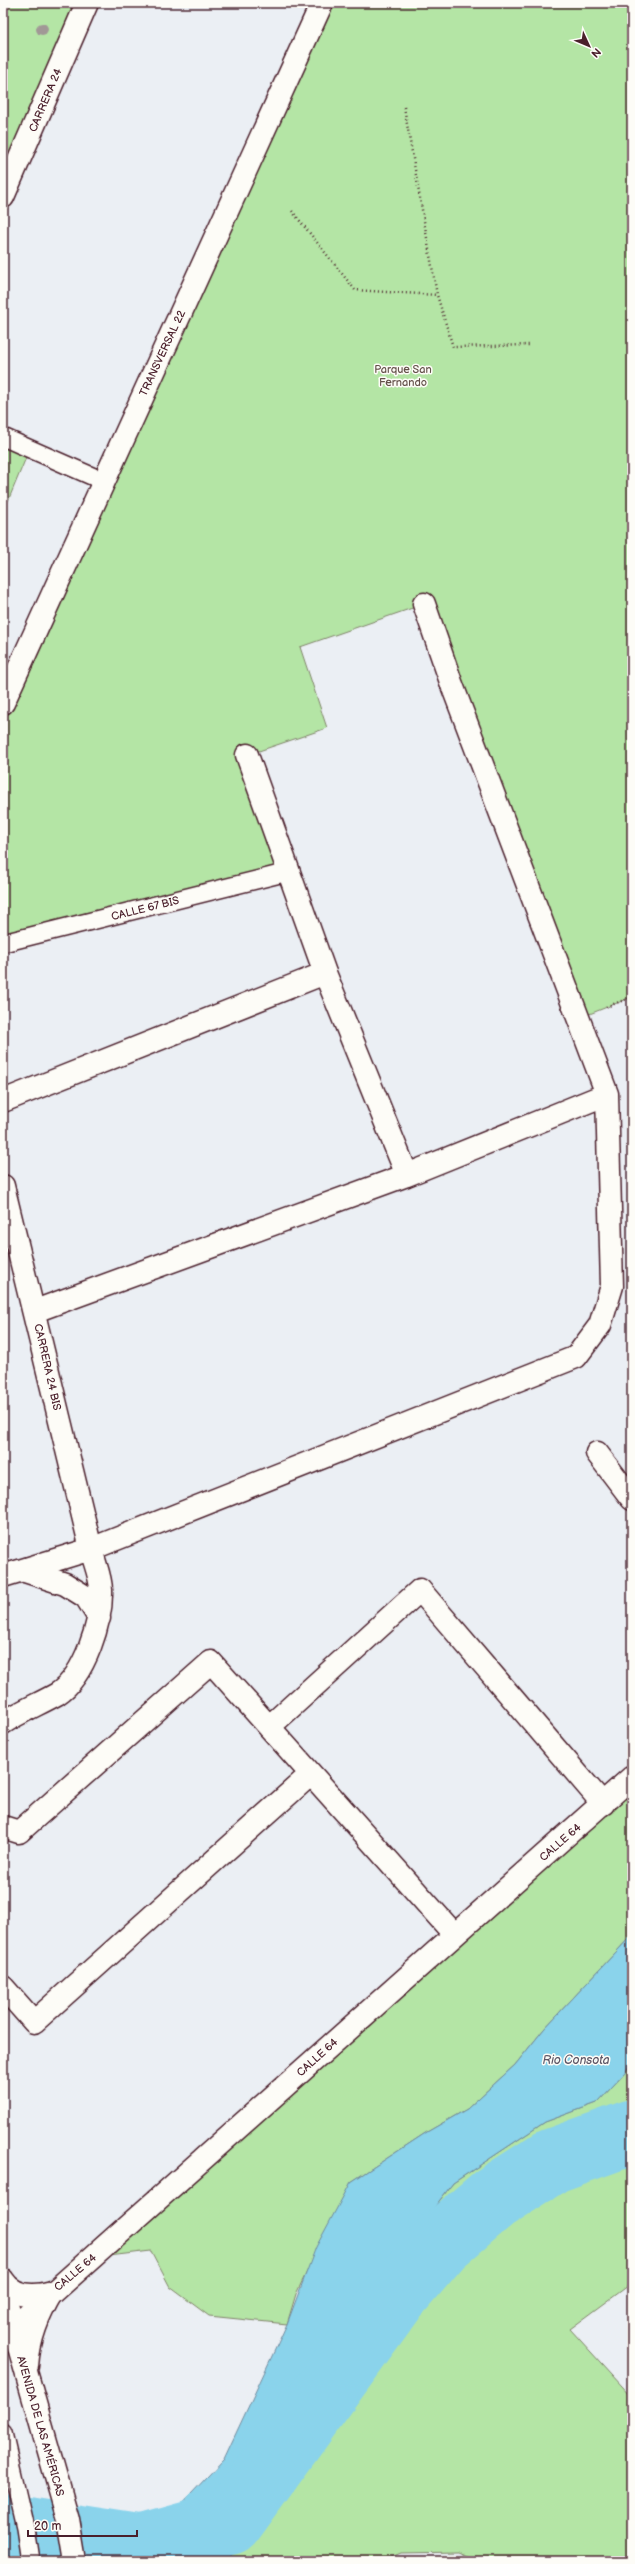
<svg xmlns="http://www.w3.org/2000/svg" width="635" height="2564" font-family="'Balsamiq Sans',sans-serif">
<rect width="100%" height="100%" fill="#ebeff4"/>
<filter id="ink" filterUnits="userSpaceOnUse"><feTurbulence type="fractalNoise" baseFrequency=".025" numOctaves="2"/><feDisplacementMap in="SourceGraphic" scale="8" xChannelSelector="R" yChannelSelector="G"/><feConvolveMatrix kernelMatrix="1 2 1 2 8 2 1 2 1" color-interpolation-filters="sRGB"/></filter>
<g filter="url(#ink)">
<path fill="#b4e5a5" stroke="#7f8268" d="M3,3H87L3,197Z
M322,3H632V997L577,1019L424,604L300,647L327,728L247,755L288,872L3,943V703Z
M3,437L30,448L3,513Z
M632,1777V1935L544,2029L515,2065L467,2109L427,2132L351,2182L296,2294L287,2324L209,2316L170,2287L151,2251L92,2258Z
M632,2060V2283L570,2329L632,2397V2561H479L458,2552L402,2553L383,2561H226L283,2490L312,2411L366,2296L453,2183L545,2122L597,2103L625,2073Z"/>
<path fill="#8ad3eb" stroke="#708b9e" d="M632,1935V2060L625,2073L597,2103L545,2122L453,2183L366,2296L312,2411L283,2490L227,2561H69L141,2547L224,2459L287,2324L316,2247L351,2182L427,2132L467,2109L515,2065L544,2029Z"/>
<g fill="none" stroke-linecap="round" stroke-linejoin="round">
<path stroke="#8ad3eb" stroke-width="65" d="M3,2526L141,2547L231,2522L395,2297L441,2243L494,2198L552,2161L632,2132"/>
<defs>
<path id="lane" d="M3,437L103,481
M3,943L288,872
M3,2433L25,2528L30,2561"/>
<path id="street" d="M3,197L87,3
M247,755L325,973L407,1175
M3,1101L325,973
M35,1311L407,1175L607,1094
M597,1453L632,1499
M91,1549L576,1357L600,1325L612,1286L607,1094L452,685L424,604
M269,1727L420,1590L603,1804
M3,1827L19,1832L211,1662L454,1934
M3,1987L34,2022L311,1774"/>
<path id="secondary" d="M3,703L322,3
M3,1186L91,1549L3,1576
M3,2337L632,1777"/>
<path id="primary" d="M25,1571L65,1584L86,1597L99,1618
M3,1723C20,1712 39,1704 57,1694C85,1676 102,1621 101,1590C101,1577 94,1562 91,1549
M3,2280C14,2298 34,2297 52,2292
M3,2291L68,2519L75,2561
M27,2366C29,2338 38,2316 52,2292"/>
</defs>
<use href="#lane" stroke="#4a1f2b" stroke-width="20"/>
<use href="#street" stroke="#4a1f2b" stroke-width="25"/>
<use href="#secondary" stroke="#4a1f2b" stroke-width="25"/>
<use href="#primary" stroke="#4a1f2b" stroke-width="25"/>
<path stroke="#4a1f2b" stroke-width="2.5" stroke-dasharray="1 3" stroke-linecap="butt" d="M404,107L437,295L453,347L529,345
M292,211L355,290L437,295
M606,1007L632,997"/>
<use href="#lane" stroke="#fdfcf7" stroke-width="17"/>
<use href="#street" stroke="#fdfcf7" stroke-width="22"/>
<use href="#secondary" stroke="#fdfcf7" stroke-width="22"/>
<use href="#primary" stroke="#fdfcf7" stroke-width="22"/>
</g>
<circle fill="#a19896" cx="42" cy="29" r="6"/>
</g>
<g text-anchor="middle" stroke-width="3" stroke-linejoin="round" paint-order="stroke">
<g font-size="11" fill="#4a1f2b" stroke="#fdfcf7">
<text transform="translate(45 100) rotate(-67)" y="4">CARRERA 24</text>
<text transform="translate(162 353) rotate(-65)" y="4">TRANSVERSAL 22</text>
<text transform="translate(145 908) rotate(-14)" y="4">CALLE 67 BIS</text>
<text transform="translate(48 1367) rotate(77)" y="4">CARRERA 24 BIS</text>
<text transform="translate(560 1842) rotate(-41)" y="4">CALLE 64</text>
<text transform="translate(317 2057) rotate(-42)" y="4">CALLE 64</text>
<text transform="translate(75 2272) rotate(-40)" y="4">CALLE 64</text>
<text transform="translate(41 2426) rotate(74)" y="4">AVENIDA DE LAS AMÉRICAS</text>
</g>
<g font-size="11" fill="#64504a" stroke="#fdfcf7">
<text x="403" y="373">Parque San<tspan x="403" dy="13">Fernando</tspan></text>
</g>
<g font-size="12" font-style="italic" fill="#5d5565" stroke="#fdfcf7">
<text x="576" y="2064">Rio Consota</text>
</g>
</g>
<rect width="635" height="2564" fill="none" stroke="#fdfcf7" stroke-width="16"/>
<rect x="8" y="8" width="619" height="2548" fill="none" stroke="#4a1f2b" stroke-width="1.5" filter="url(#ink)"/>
<g transform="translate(589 46) rotate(134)" stroke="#fdfcf7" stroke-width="3" paint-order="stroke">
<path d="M0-3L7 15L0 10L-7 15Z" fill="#4a1f2b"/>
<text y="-6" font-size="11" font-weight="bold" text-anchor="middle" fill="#4a1f2b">N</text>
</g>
<path d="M28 2530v6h109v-6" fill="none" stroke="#4a1f2b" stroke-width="2"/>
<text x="34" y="2530" font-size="12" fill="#4a1f2b" stroke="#fdfcf7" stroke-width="3" paint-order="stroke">20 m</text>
</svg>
